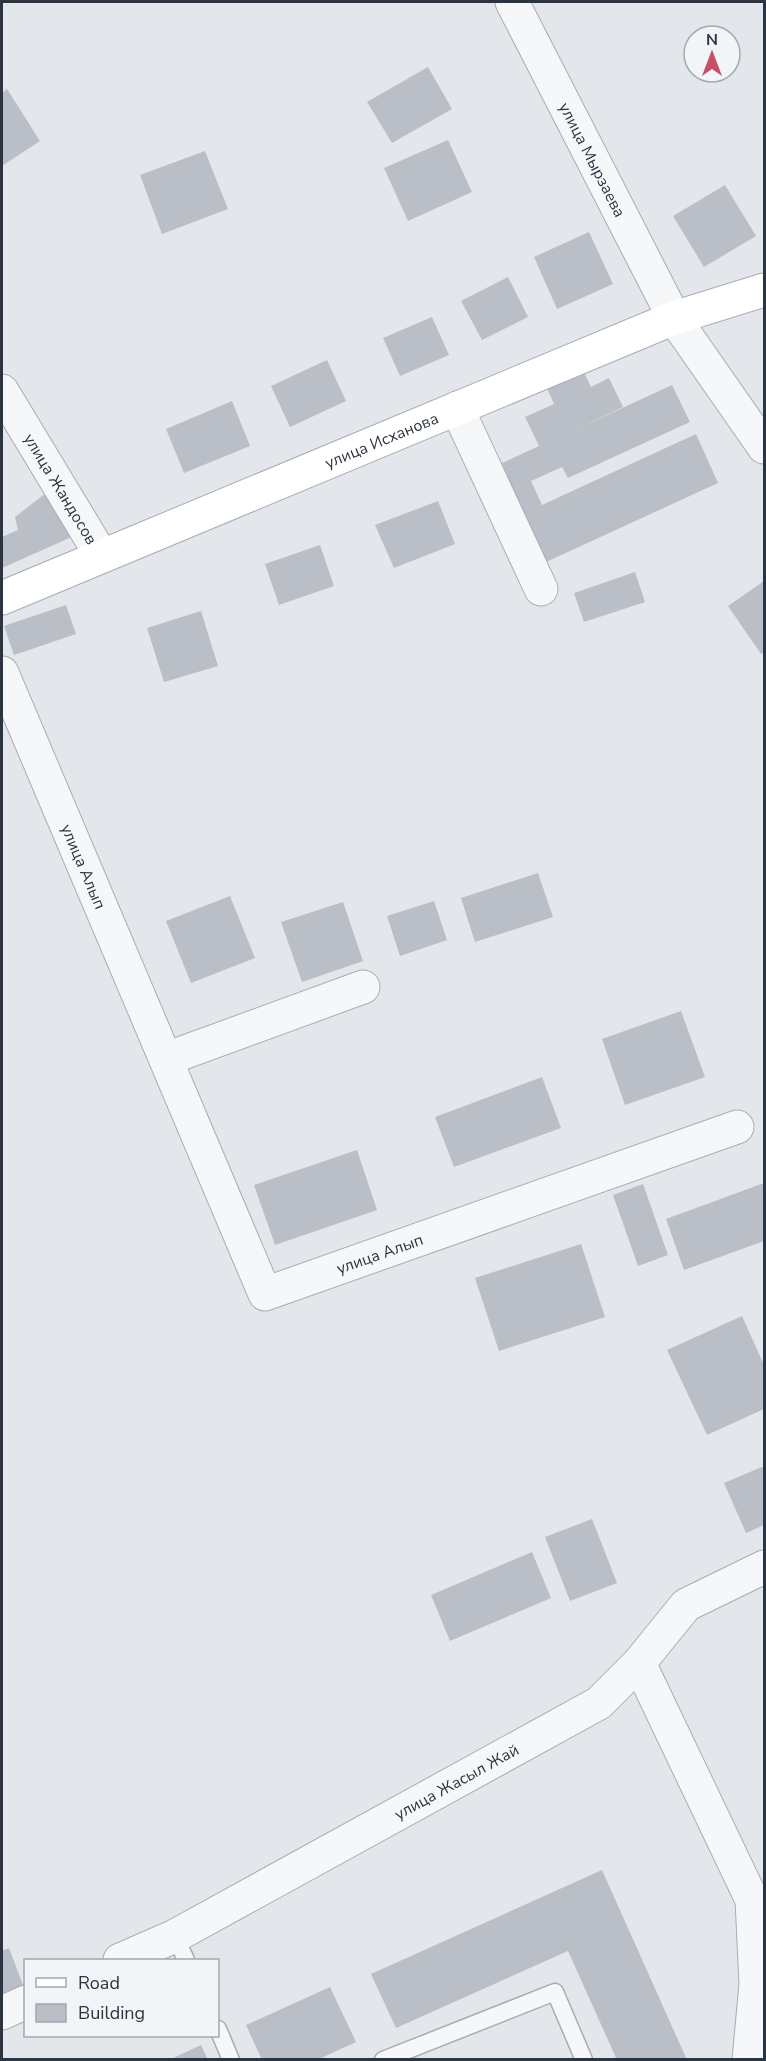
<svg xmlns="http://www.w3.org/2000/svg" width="766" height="2061" font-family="'Nunito Sans',sans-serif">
<rect width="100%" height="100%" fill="#e3e6ea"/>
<path fill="#babfc7" d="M428,67L452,109L392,143L367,102Z
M7,89L40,141L2,166V93Z
M448,140L472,192L408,221L384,168Z
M205,151L228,209L162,234L140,175Z
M725,185L756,236L704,267L673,216Z
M589,232L613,284L557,309L534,257Z
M508,277L528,317L482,340L461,301Z
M432,317L449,355L400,376L383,338Z
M327,360L346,401L290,427L271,386Z
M579,362L591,387L609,378L623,407L566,434L672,385L690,422L568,478L562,467L531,481L542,505L696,434L718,483L544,563L498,465L539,446L525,417L554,404L543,379Z
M232,401L250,446L184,473L166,429Z
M46,493L74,536L2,568V537L18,530L15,517Z
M438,501L455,544L394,568L375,525Z
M320,545L334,586L279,605L265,564Z
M635,572L645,602L584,622L574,593Z
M764,581V652L761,654L728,606Z
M66,605L76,634L14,655L4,626Z
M201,611L218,666L164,682L147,628Z
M538,873L553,917L475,942L461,898Z
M230,896L255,958L191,983L166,921Z
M434,901L447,940L400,956L387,916Z
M343,902L363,961L302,982L281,922Z
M681,1011L705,1077L625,1105L602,1039Z
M542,1077L561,1128L454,1167L435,1117Z
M357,1150L377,1210L275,1245L254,1185Z
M764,1183V1241L684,1270L666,1219Z
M643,1184L668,1255L638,1266L613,1195Z
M581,1244L605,1317L499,1351L475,1278Z
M742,1316L764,1365V1409L707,1435L667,1350Z
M764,1466V1525L746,1533L724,1483Z
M592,1519L617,1583L570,1601L545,1537Z
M532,1552L551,1598L450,1641L431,1595Z
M602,1870L687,2060H617L568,1951L396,2028L371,1974Z
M9,1948L26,1993L2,2005V1951Z
M330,1987L356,2042L317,2060H262L246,2025Z
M201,2045L208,2060H169Z"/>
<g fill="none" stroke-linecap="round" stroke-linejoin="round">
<defs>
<path id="service" d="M175,1936L186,1960
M218,2029L231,2060
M383,2060L555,1992L584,2060"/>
<g id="minor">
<path id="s1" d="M512,2L674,318L764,447"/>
<path id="s2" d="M2,391L101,555"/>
<path d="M457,408L541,589"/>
<path id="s3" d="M2,673L265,1294L737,1127"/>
<path d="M166,1059L363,987"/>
<path d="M639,1663L752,1900L756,1984L749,2060"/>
<path id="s4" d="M120,1960L175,1936L599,1703L639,1663L686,1605L764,1567"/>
<path d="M2,2013L26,2002"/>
</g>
<g id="secondary">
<path id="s5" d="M2,598L674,318L764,290"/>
</g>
</defs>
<use href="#service" stroke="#a8adb4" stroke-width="19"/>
<use href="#minor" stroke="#a8adb4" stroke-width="35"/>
<use href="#secondary" stroke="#a8adb4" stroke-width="35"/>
<use href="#service" stroke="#f5f7f9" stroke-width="16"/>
<use href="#minor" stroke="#f5f7f9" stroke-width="33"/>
<use href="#secondary" stroke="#fff" stroke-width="33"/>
</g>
<g text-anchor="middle" stroke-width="6" stroke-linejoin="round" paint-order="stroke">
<g font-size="16" fill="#2b3441" stroke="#f2f5f8">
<text dy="6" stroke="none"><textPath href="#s1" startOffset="177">улица Мырзаева</textPath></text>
<text dy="6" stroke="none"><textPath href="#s5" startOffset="411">улица Исханова</textPath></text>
<text dy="6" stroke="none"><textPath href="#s2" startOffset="114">улица Жандосов</textPath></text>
<text dy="6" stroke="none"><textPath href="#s3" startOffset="210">улица Алып</textPath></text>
<text dy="6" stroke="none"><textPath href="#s3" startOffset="796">улица Алып</textPath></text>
<text dy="6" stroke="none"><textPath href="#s4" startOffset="381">улица Жасыл Жай</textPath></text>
</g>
</g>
<rect width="766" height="2061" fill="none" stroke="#2b3441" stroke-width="6"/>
<rect x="24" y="1959" width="195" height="78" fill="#f2f5f8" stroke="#a2a8af" stroke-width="1.5"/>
<rect x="36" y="1978" width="30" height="9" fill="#ffffff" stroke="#a2a8af" stroke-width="1.5"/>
<text x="78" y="1989" font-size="18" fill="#2b3441">Road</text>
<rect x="36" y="2004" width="30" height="18" fill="#babfc7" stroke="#a2a8af" stroke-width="1.5"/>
<text x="78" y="2019" font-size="18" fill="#2b3441">Building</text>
<g transform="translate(712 54)"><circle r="28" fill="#f2f5f8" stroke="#a2a8af" stroke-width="1.5"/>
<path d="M0-4.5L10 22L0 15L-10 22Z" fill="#c75067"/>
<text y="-9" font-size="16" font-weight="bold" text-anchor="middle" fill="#2b3441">N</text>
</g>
</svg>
